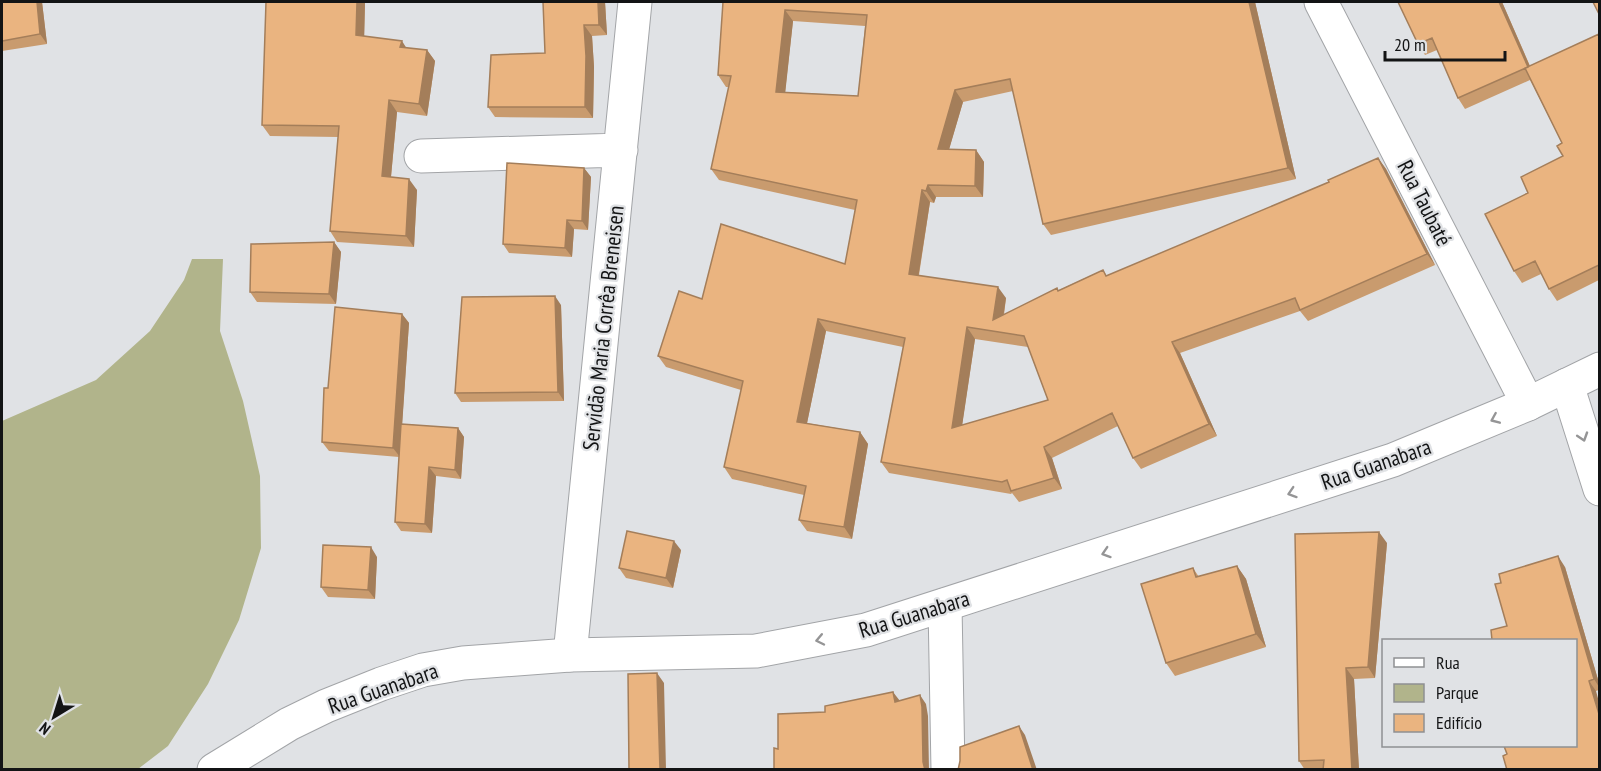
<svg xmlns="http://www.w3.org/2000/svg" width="1601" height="771" font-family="'PT Sans Narrow',sans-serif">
<rect width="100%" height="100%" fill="#e0e2e5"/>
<path fill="#b1b48b" d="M192,259H223L220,331L243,401L260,476L261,548L239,620L208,684L168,746L138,769H2V421L96,380L150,331L184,280Z"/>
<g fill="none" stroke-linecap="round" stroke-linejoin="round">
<defs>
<path id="minor" d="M1321,2L1528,404
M421,156L621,150
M1567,385L1600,489
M945,605L948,770
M570,655L635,2"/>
<path id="secondary" d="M214,770L289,724L326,706L381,684L423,670L463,663L570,655L756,651L866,630L1393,460L1528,404L1600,369"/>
</defs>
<use href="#minor" stroke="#a2a4a7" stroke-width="35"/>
<use href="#secondary" stroke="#a2a4a7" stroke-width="35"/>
<use href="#minor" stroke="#fff" stroke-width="33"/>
<use href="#secondary" stroke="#fff" stroke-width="33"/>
</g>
<path fill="#c99b6e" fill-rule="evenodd" d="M2,2H42L47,44L2,51Z
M266,2H365L364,36L406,48L427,50L435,61L427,116L397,112L391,177L417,190L414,247L337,242L330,231L338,137L270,136L262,125Z
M605,2L607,35L592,36L594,67L593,118L495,117L488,107L545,53Z
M723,2H1255L1296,179L1051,235L1043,224L1013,91L963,102L949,149L976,150L984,162L983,197H936L934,203L930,202L919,275L1006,298L1004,315L1103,270L1107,276L1329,182L1378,158L1386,169L1435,265L1308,321L1300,311L1180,353L1217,436L1141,469L1133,458L1118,426L1052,458L1062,489L1019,502L1012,493L1011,494L889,473L881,462L903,347L826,331L807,423L860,432L868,444L852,539L807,531L799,520L804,495L732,479L724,467L741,390L666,367L658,356L702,299L845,264L855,210L719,180L711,169L729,87H726L718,75ZM793,21L865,26L858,96L785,92ZM975,339L1028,347L1048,400L962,425Z
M1502,2L1530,66L1599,34V280L1557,301L1549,289L1541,274L1522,283L1514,271L1528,193L1563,156L1562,143L1530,80L1465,109L1458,98L1437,50L1425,55L1418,44Z
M584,168L591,177L588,230L574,229L572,257L509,253L503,244Z
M334,242L341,252L336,304L257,302L250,292Z
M561,305L564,401L461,402L455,393Z
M402,314L409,323L402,424L458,428L464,437L461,479L436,476L432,533L401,531L395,522L399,457L329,451L322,442L328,388Z
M1387,543L1375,678L1354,679L1359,770H1305L1299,761Z
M681,550L673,588L626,578L619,568Z
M377,557L375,599L328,597L321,587Z
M1237,566L1246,579L1266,647L1175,676L1166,663L1193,568L1199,577Z
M1565,567L1599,683V690L1596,691L1575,746Z"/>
<path fill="#a47e5a" d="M37,2H42L47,44L40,34Z
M357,2H365L364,46L356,35Z
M598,2H605L607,35L599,25Z
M1249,2H1255L1296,179L1288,168Z
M1499,2H1502L1535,78L1528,67Z
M785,10L793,21L784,104L776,92Z
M584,25L592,36L594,67L593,118L585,107Z
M402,41L409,52L400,47Z
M427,50L435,61L427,116L419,104Z
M955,90L963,102L946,160L938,149Z
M389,100L397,112L390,187L382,176Z
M976,150L984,162L983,197L975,186Z
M1378,158L1386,169L1435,265L1427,254Z
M584,168L591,177L588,230L582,221Z
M409,179L417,190L414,247L406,236Z
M928,185L936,197L934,203L926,191Z
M922,190L930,202L917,285L909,274Z
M567,220L574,229L572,257L565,248Z
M334,242L341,252L336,304L329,294Z
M998,287L1006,298L1001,332L993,320Z
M555,296L561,305L564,401L558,392Z
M402,314L409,323L400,457L393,448Z
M818,319L826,331L805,433L797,422Z
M967,327L975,339L960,440L952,428Z
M1172,342L1180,353L1217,436L1209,424Z
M458,428L464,437L461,479L455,470Z
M860,432L868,444L852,539L844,527Z
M1044,447L1052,458L1062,489L1054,478Z
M429,467L436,476L432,533L425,524Z
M1379,532L1387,543L1375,678L1368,667Z
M674,541L681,550L673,588L666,578Z
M371,547L377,557L375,599L368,590Z
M1558,556L1565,567L1599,683V687L1594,679Z
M1237,566L1246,579L1266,647L1256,634Z
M1346,668L1354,679L1359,770H1352Z
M657,673L664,683L666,770H660Z
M1589,681L1596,691L1599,702V714Z
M893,692L900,701L895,702Z
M920,695L926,704L928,716L929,770H925L923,762Z
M1019,726L1025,735L1037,770H1033Z"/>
<path fill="#eab480" stroke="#a47e5a" stroke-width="1.5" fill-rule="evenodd" d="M2,2H37L40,34L2,41Z
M266,2H357L356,35L402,41L400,47L427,50L419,104L389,100L382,176L409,179L406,236L330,231L339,126L262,125Z
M543,2H598L599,25H584L586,56L585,107H488L491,55L545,53Z
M723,2H1249L1288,168L1043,224L1010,79L955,90L938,149L976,150L975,186L928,185L926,191L922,190L909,274L998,287L993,320L1057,288L1058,291L1103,270L1106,276L1329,182L1328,180L1378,158L1427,254L1300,310L1295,298L1172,342L1209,424L1133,458L1112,413L1044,447L1054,478L1011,491L1007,480L1002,482L881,462L905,338L818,319L797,422L860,432L844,527L799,520L806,486L724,467L743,381L658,356L679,291L702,299L721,224L845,264L857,200L711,169L731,76L718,75ZM785,10L867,15L858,96L776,92ZM967,327L1024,336L1048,400L952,428Z
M1398,2H1499L1528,67L1458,98L1432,38L1418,44Z
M1593,2H1599V14Z
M1599,34V265L1549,289L1535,261L1514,271L1485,214L1528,193L1521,177L1563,156L1557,146L1562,143L1525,68Z
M507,163L584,168L582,221L567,220L565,248L503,244Z
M334,242L329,294L250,292L251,244Z
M555,296L558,392L455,393L462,297Z
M335,307L402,314L393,448L322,442L324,388H328Z
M401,424L458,428L455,470L429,467L425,524L395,522Z
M627,531L674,541L666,578L619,568Z
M1379,532L1368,667L1346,668L1352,770H1323L1324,760L1299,761L1295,534Z
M323,545L371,547L368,590L321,587Z
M1558,556L1594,679L1589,681L1599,714V770H1507L1503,756L1507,754L1504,746H1575V640H1492L1491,630L1507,626L1495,584L1501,583L1499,574Z
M1237,566L1256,634L1166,663L1141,584L1193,568L1196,577Z
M657,673L660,770H629L628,674Z
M893,692L895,702L920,695L922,707L923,762L925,770H774V748L778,749V714L825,712V706Z
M1019,726L1033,770H958L960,761V747Z"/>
<defs><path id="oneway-chevron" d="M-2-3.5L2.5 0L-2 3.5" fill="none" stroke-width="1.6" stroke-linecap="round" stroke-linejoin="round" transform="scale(1.5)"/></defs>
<g stroke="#959596">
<use href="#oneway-chevron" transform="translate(1495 419) rotate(157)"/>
<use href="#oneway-chevron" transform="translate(1583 437) rotate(72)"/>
<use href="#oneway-chevron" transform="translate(1292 493) rotate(162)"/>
<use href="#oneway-chevron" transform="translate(1106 553) rotate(162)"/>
<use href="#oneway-chevron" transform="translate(820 640) rotate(168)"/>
</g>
<g text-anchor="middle" stroke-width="4.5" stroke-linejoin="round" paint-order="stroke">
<g font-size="22" fill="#131415" stroke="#e0e2e5">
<text transform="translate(1425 203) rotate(63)" y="8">Rua Taubaté</text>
<text transform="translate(603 328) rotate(-84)" y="8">Servidão Maria Corrêa Breneisen</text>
<text transform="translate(1376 464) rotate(-19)" y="8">Rua Guanabara</text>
<text transform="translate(914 614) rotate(-17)" y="8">Rua Guanabara</text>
<text transform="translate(383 688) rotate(-19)" y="8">Rua Guanabara</text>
</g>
</g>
<rect width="1601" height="771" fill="none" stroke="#131415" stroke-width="6"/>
<rect x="1382" y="639" width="195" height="108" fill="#e0e2e5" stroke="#8e9092" stroke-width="1.5"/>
<rect x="1394" y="658" width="30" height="9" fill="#ffffff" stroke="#8e9092" stroke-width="1.5"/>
<text x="1436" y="669" font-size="18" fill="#131415">Rua</text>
<rect x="1394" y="684" width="30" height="18" fill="#b1b48b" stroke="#8e9092" stroke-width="1.5"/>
<text x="1436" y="699" font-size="18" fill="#131415">Parque</text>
<rect x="1394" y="714" width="30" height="18" fill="#eab480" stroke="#8e9092" stroke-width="1.5"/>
<text x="1436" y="729" font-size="18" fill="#131415">Edifício</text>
<g transform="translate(54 717) rotate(218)" stroke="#e0e2e5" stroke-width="4.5" paint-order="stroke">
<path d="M0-4.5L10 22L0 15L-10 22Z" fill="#131415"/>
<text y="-9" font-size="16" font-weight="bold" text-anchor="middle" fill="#131415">N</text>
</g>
<path d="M1385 51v9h120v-9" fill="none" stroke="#131415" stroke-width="3"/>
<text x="1394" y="51" font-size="18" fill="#131415" stroke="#e0e2e5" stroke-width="4.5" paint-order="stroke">20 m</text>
</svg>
